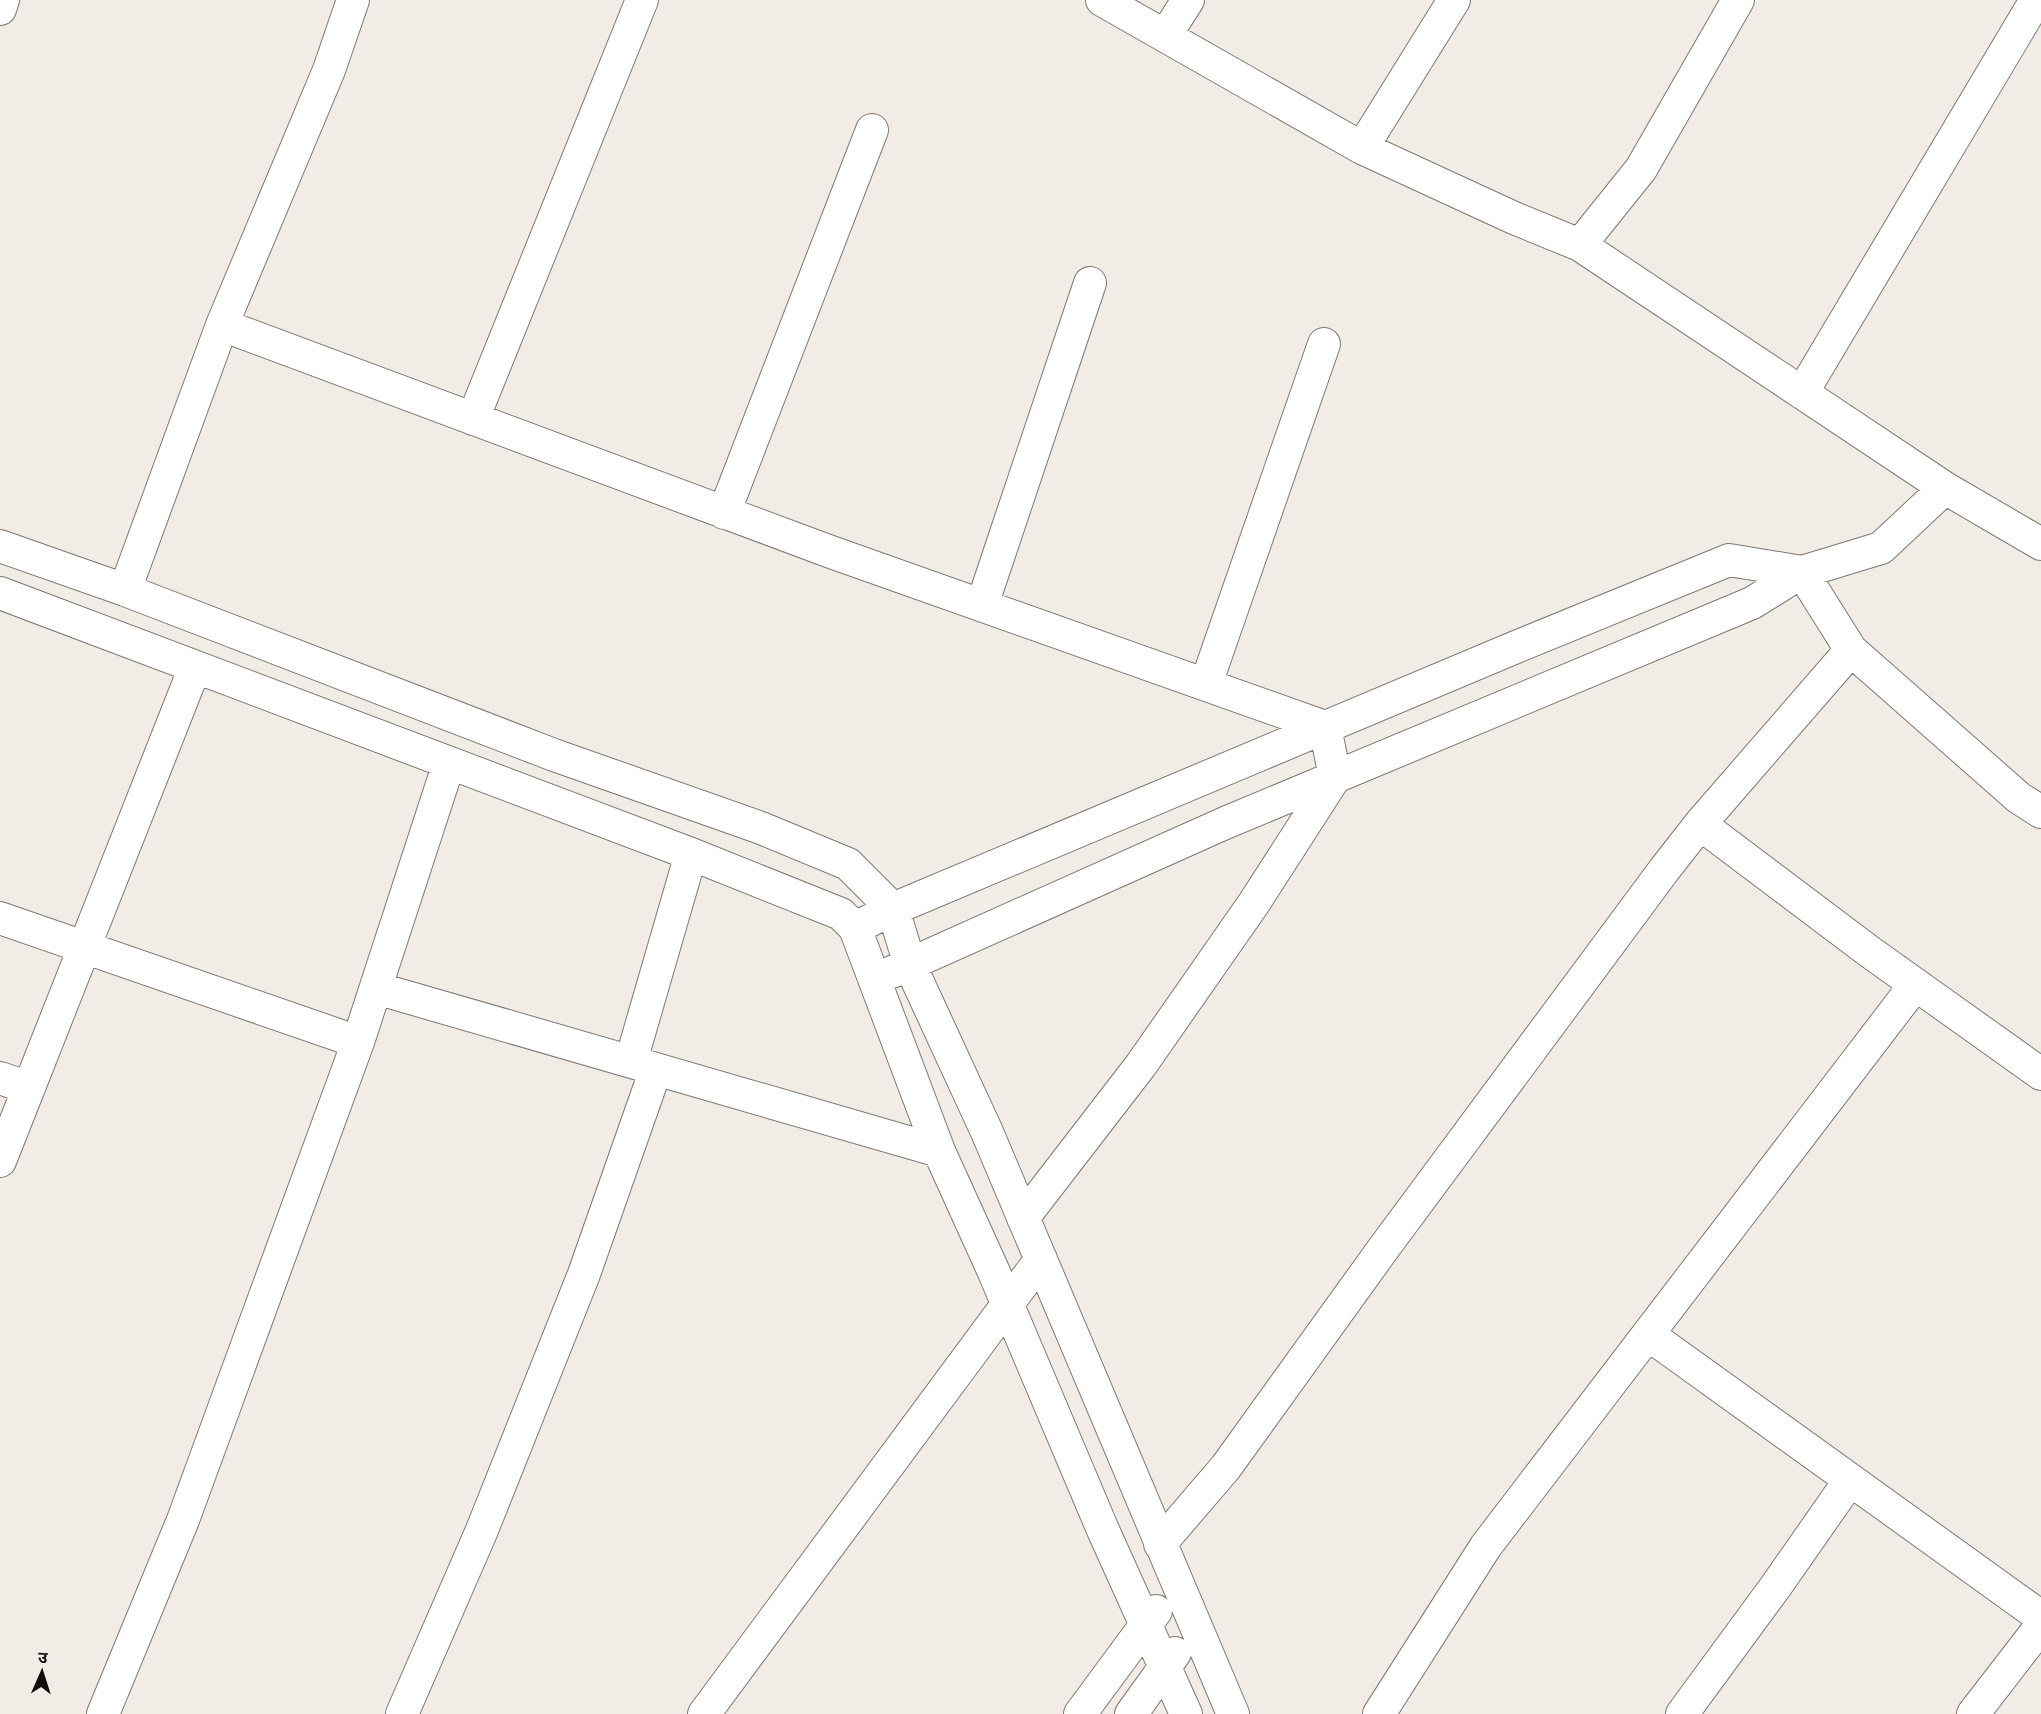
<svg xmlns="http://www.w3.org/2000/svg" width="2041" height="1714" font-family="'Playfair Display','Noto Sans Devanagari',serif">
<rect width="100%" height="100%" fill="#f2ece6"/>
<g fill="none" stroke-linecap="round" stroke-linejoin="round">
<defs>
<path id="street" d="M1102,0L1362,148L1514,218L1580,245L1945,488L2041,544
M0,9L3,0
M1165,36L1188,0
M1362,148L1454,0
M1580,245L1641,169L1738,0
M222,325L831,552L1325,727L1335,777L1254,903L1141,1065L1023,1218
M1802,393L2036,0
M473,419L642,0
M724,513L872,130
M0,546L125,590L554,755L761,828L848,864L893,909L910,965L987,1132L1233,1714
M125,590L222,325L329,70L353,0
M0,593L691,854L841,914L855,928L939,1151L993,1270L1103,1530L1186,1714
M982,605L1090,283
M1851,650L2019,798L2041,812
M1206,684L1324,344
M1700,824L1870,952L2041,1074
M0,918L358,1042
M855,928L893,909L1516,647L1729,560L1802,572L1851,650L1700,824L1664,870L1383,1249L1226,1467L1160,1544
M892,972L1225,823L1752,603L1802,572L1881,548L1945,488
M376,988L939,1151
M631,1061L691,854
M0,1078L29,1088
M0,1161L195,667
M1649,1335L2041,1617
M103,1714L183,1520L358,1042L449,763
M402,1714L482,1530L584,1274L656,1069
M704,1714L1041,1259
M1080,1714L1156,1611
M1131,1714L1175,1653
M1379,1714L1486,1546L1915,985
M1682,1714L1776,1586L1850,1480
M1973,1714L2041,1626"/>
</defs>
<use href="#street" stroke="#7d7873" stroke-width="34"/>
<use href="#street" stroke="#fff" stroke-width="32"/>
</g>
<g transform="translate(42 1672) rotate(3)" stroke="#f2ece6" stroke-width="4.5" paint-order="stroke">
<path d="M0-4.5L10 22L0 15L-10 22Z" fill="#100e0c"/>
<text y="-9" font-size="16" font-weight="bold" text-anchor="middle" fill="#100e0c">उ</text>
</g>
</svg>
